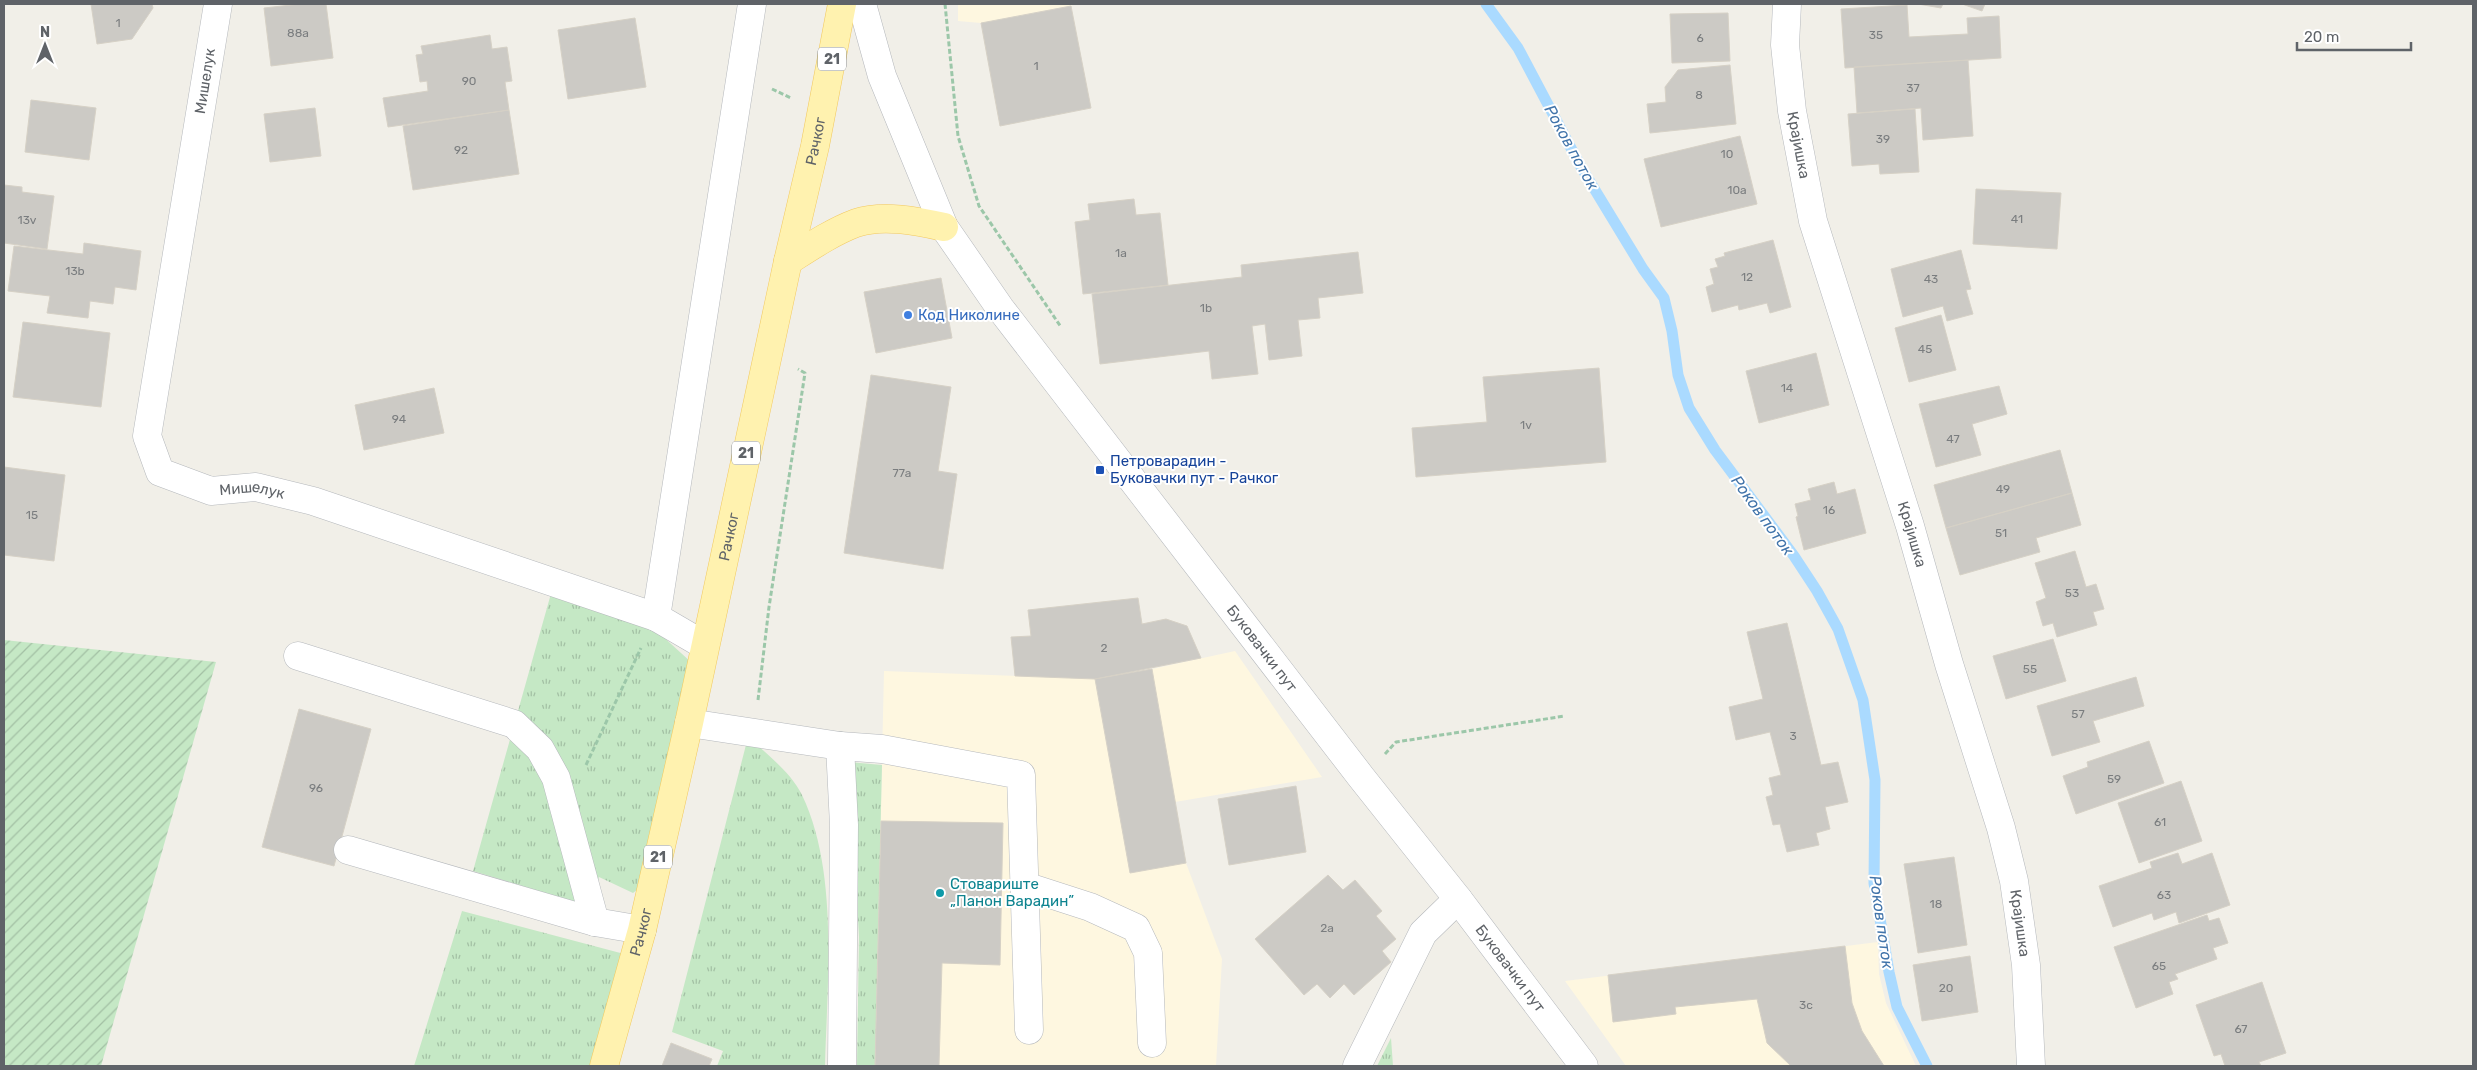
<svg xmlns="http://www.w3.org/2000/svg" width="2477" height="1070" font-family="Rubik,sans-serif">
<defs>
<pattern id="grass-tufts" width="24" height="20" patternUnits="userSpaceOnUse" patternTransform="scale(1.25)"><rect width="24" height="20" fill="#c5e8c5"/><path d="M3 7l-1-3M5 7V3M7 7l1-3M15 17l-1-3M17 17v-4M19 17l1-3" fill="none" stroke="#a3c0a4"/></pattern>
<pattern id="garden-furrows" width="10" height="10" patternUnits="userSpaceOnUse" patternTransform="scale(1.25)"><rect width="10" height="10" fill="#c5e8c5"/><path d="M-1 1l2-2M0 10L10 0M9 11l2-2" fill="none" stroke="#a3c0a4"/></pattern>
</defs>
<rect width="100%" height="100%" fill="#f1efe8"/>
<path fill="#fef7e0" d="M958,4H1079L981,23L958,21Z
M1235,651L1322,777L1175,802L1152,669Z
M884,671L1095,679L1130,873L1186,863L1222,959L1216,1066H875Z
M1878,942L1879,974L1886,1003L1916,1066H1626L1565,981Z"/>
<path fill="url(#grass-tufts)" d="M552,590L659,633L703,673L654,877L633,893L599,877L591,907L473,871Z
M747,741L754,742C771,758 791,773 802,795C839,872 827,983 825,1066H717L723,1051L672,1032Z
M849,762L882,765L875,1066H857L859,937Z
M462,911L628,955L598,1066H414Z
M1391,1038L1393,1066H1377Z"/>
<path fill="url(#garden-furrows)" d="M4,640L216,662L101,1066H4Z"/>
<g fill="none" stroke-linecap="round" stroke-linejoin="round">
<path stroke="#aadaff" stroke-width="11" d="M1486,4L1518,48L1581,167L1643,269L1664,298L1672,331L1678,375L1689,408L1715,450L1794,556L1817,591L1838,629L1863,700L1875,780L1874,883L1889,972L1897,1007L1927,1066"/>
</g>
<path fill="#cccac5" stroke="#d6d1c6" d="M91,4H152L153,8L132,39L97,44Z
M300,4H326L333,58L271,66L264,8Z
M1918,4H1943L1941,8Z
M1962,4H1985L1982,11Z
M1907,5L1909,37L1968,34L1967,18L1999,16L2001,58L1845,68L1841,9Z
M1071,6L1091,108L1000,126L981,23Z
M1728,13L1730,61L1672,63L1670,14Z
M635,18L646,87L568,99L558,30Z
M490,35L492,49L507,47L512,81L505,82L509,110L388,127L383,98L428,91L427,81L420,82L416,55L423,54L421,46Z
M1968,60L1973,136L1923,140L1921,108L1857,113L1854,67Z
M1730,65L1736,124L1650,133L1647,104L1666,102L1665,87L1678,70Z
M31,100L96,108L89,160L25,152Z
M315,108L321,156L270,162L264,114Z
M1915,109L1919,172L1880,174L1879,164L1852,166L1848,114Z
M509,110L519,174L413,190L403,126Z
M1740,136L1757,204L1661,227L1644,159Z
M4,185L22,187V192L54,196L47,249L4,243Z
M1976,189L2061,193L2057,249L1973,244Z
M1134,199L1136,215L1160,213L1168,285L1083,294L1075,222L1090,220L1088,204Z
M1773,240L1791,307L1770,313L1767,303L1739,310L1738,305L1712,312L1706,287L1714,284L1710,269L1718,267L1715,259L1725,256L1724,253Z
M84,243L141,251L136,290L115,287L113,304L90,301L88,318L47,313L50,296L8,291L14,246L83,254Z
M1961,250L1971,289L1966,290L1973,314L1947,321L1943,306L1903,317L1891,269Z
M1358,252L1363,293L1318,298L1320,318L1298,320L1302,356L1269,360L1265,324L1252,326L1258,374L1212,379L1209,351L1100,364L1092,294L1242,277L1241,265Z
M941,278L952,338L876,353L864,292Z
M1941,315L1956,370L1909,382L1895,328Z
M23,322L110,333L101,407L13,397Z
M1816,353L1829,405L1759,423L1746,371Z
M1599,368L1606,462L1416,477L1412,428L1487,422L1483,377Z
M871,375L951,387L938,471L957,474L943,569L844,553Z
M1999,386L2007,414L1972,424L1981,455L1936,467L1919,404Z
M434,388L444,433L364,450L355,405Z
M2060,450L2072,493L1946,528L1934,485Z
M4,467L65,475L54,561L4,555Z
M1834,482L1837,494L1855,489L1866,533L1804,550L1796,517L1798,516L1795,504L1811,500L1808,489Z
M2072,493L2081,525L2036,538L2040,552L1960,575L1946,528Z
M2075,551L2086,587L2096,584L2104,609L2093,612L2097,625L2057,637L2053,623L2043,626L2036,602L2046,598L2035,563Z
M1138,598L1142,624L1166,619L1187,626L1201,658L1095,679L1015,676L1011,637L1031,636L1028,610Z
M1787,623L1821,765L1838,762L1848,802L1825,807L1830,829L1816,833L1819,845L1787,852L1780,824L1773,825L1766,797L1773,795L1769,778L1781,775L1770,732L1736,740L1729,707L1763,699L1747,632Z
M2053,639L2066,681L2006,699L1993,656Z
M1152,669L1186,863L1130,873L1095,679Z
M2136,677L2144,706L2093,721L2100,742L2052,756L2037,706Z
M299,709L371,729L334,866L262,847Z
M2149,741L2164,783L2076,814L2063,776L2088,767L2087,762Z
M2181,781L2202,841L2139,863L2118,803Z
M1296,786L1306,852L1229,865L1218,799Z
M881,821L1003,823L1000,965L942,963L939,1066H875Z
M2178,853L2182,864L2212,853L2230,905L2179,923L2176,912L2154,920L2152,913L2113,927L2099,886L2152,868L2150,862Z
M1954,857L1967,945L1918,953L1904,864Z
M1328,875L1343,890L1355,880L1382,911L1376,916L1396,939L1382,951L1391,962L1354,995L1344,984L1330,998L1317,984L1304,995L1255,939Z
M2207,915L2209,921L2219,918L2228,943L2213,948L2217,959L2175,974L2178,979L2169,982L2173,994L2136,1008L2114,947Z
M1845,946L1852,1003L1862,1031L1884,1066H1791L1767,1043L1757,999L1675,1007L1676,1014L1613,1022L1608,975Z
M1970,956L1978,1012L1922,1021L1913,965Z
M2262,982L2286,1053L2259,1062L2261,1066H2225L2221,1054L2214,1056L2196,1005Z
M671,1043L712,1059L709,1066H662Z"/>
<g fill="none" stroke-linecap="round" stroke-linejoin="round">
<defs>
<g id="minor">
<path id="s1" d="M218,4L147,436L160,472L211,491L256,487L313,501L656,617L704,645"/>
<path id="s2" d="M862,4L882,76L944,227L1000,308L1361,777L1458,899L1584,1066"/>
<path id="s3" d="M1787,4L1785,45L1792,111L1813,221L1910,526L1949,664L2001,828L2014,881L2026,965L2031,1066"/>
<path d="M656,617L752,4"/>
<path d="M298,656L514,724L540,749L556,778L595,922"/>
<path d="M689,723L840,746L882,749L1021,775L1029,1030"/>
<path d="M840,746L844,825L842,1066"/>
<path d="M348,850L595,922L642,930"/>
<path d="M1025,886L1090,907L1136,928L1148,953L1152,1043"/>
<path d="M1357,1066L1423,933L1458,899"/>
</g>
<g id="major">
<path d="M788,261C810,247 832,232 856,223C883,214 917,221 944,227"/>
<path id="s4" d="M604,1066L642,930L689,723L788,261L815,146L842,4"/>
</g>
</defs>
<use href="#minor" stroke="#b5b8bc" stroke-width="29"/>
<use href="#major" stroke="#f2c960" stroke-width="29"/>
<path stroke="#9cc7a9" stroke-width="3" stroke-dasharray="5 2.5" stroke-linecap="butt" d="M945,4L958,136L979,206L1061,327
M772,89L791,98
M758,700L769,607L805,373L798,369
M1385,754L1396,742L1565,716
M586,765L641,648"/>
<use href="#minor" stroke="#fff" stroke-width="28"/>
<use href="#major" stroke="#fff2af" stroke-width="28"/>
</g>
<circle fill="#3f7fe0" stroke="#fff" stroke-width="2" cx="908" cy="315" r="5"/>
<rect fill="#1a4fb4" stroke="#fff" stroke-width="2" x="1095" y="465" width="10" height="10" rx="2.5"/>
<circle fill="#0f9aa8" stroke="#fff" stroke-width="2" cx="940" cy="893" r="5"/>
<g text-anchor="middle" stroke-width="4" stroke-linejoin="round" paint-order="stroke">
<g font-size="12" fill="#7a7d7f">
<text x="118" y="27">1</text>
<text x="298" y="37">88a</text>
<text x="1876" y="39">35</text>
<text x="1700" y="42">6</text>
<text x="1036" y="70">1</text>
<text x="469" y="85">90</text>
<text x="1913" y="92">37</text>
<text x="1699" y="99">8</text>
<text x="1883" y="143">39</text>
<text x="461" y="154">92</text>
<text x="1727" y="158">10</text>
<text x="1737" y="194">10a</text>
<text x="2017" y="223">41</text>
<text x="27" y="224">13v</text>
<text x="1121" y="257">1a</text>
<text x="75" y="275">13b</text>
<text x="1747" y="281">12</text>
<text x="1931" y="283">43</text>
<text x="1206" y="312">1b</text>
<text x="1925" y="353">45</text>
<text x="1787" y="392">14</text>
<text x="399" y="423">94</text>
<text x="1526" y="429">1v</text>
<text x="1953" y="443">47</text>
<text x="902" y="477">77a</text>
<text x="2003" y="493">49</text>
<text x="1829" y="514">16</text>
<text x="32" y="519">15</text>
<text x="2001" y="537">51</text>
<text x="2072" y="597">53</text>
<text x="1104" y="652">2</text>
<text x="2030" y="673">55</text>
<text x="2078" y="718">57</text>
<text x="1793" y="740">3</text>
<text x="2114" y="783">59</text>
<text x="316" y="792">96</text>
<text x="2160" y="826">61</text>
<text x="2164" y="899">63</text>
<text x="1936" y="908">18</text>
<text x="1327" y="932">2a</text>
<text x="2159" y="970">65</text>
<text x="1946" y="992">20</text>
<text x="1806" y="1009">3c</text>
<text x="2241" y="1033">67</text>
</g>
<g fill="#fff" stroke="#8f9295" stroke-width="1">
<rect x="818" y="47.5" width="28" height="23" rx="4"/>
<rect x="732" y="441.5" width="28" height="23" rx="4"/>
<rect x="644" y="845.5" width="28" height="23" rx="4"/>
</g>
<g font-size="14" font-weight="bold" fill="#5f6368">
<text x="832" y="64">21</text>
<text x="746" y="458">21</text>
<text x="658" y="862">21</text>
</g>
<g font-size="15" fill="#5f6368" stroke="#fff">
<text transform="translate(205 81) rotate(-81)" y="5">Мишелук</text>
<text dy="5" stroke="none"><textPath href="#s4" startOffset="949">Рачког</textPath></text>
<text dy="5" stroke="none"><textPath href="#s3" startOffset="142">Крајишка</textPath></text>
<text dy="5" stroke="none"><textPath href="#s1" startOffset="572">Мишелук</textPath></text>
<text dy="5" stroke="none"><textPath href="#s3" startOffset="548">Крајишка</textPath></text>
<text dy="5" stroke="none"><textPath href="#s4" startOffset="544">Рачког</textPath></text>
<text dy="5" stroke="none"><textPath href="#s2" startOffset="766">Буковачки пут</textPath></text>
<text dy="5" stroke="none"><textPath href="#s3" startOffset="952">Крајишка</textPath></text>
<text dy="5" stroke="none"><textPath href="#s4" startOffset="139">Рачког</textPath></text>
<text dy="5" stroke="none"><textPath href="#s2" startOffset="1171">Буковачки пут</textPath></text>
</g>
<g font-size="15" fill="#366cbe" stroke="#fff" text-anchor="start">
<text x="918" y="320">Код Николине</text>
</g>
<g font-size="15" fill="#164399" stroke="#fff" text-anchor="start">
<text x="1110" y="466">Петроварадин -<tspan x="1110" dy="17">Буковачки пут - Рачког</tspan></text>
</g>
<g font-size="15" fill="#0d838f" stroke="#fff" text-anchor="start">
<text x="950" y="889">Стовариште<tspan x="950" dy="17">„Панон Варадин”</tspan></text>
</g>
<g font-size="16" font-style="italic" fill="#4174aa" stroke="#fff">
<text transform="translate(1572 147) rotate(61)" y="6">Роков поток</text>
<text transform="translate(1763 515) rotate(54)" y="6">Роков поток</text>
<text transform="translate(1882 922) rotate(82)" y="6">Роков поток</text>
</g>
</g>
<rect width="2477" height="1070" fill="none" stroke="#5f6368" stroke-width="10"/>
<g transform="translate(45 45)" stroke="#ffffff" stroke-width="4" paint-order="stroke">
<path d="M0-4L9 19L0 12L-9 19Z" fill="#5f6368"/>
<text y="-8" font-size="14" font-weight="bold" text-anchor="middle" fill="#5f6368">N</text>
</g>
<path d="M2297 42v8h114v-8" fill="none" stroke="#5f6368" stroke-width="2.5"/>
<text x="2304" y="42" font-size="15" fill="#5f6368" stroke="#ffffff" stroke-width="4" paint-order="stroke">20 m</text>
</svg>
